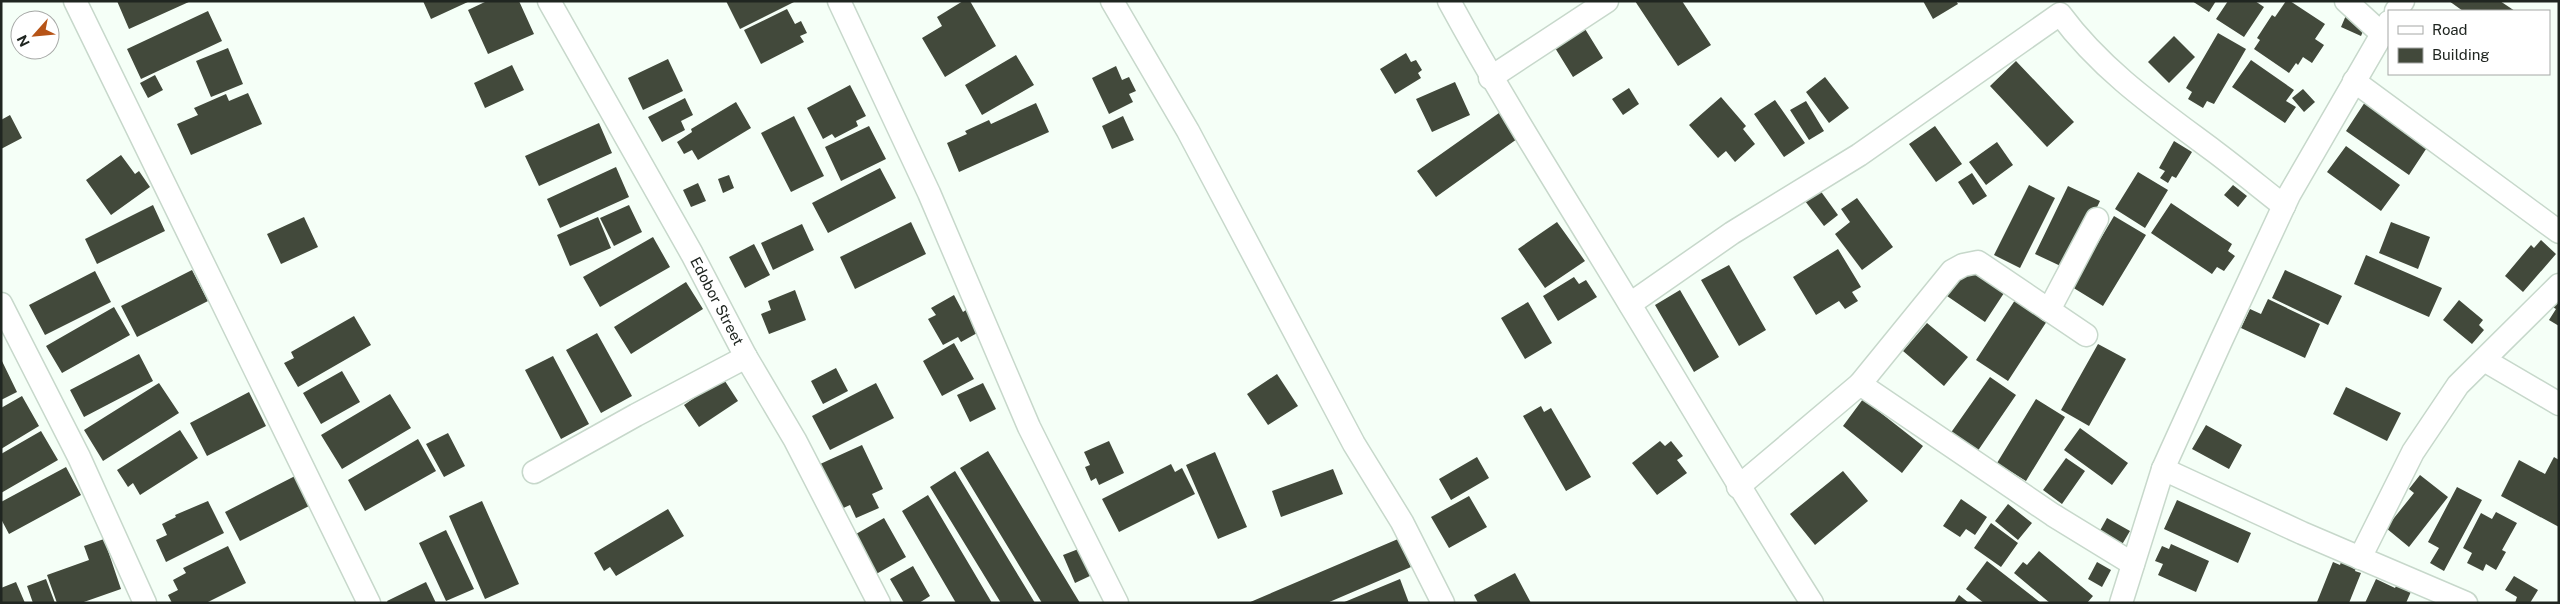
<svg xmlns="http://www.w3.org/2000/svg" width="2560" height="604" font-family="'Public Sans',sans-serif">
<rect width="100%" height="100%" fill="#f5fff7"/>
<path fill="#42493b" d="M117,1H191L129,29Z
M423,1H470L431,19Z
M487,1H519L534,34L488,54L468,10Z
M726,1H796L740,29Z
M963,1H970L996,46L945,77L922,38L942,26L937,17Z
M1635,1H1682L1711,45L1678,66Z
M1923,1H1956L1958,4L1933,19Z
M2192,1H2216L2209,12Z
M2228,1H2255L2264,7L2244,37L2216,19Z
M2286,1H2290L2325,24L2315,39L2324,45L2312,63L2303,57L2298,65L2296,63L2289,73L2254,49L2260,40L2257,38L2272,15L2275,17Z
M2449,1H2500L2515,11H2463Z
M787,9L795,24L801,21L807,33L800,36L804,42L761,64L744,30Z
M208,11L222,41L141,79L127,49Z
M2347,13L2367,22L2361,36L2341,27Z
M1582,24L1603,58L1573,77L1552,43Z
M2218,33L2246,49L2214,104L2207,101L2203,108L2188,99L2192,92L2186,88Z
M2174,36L2195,57L2169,83L2148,62Z
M228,48L243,84L211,97L196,61Z
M1406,53L1411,62L1416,60L1422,70L1418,73L1421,78L1395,94L1380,69Z
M1016,55L1034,85L982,115L965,85Z
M668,59L683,91L643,110L628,78Z
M2251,60L2294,90L2286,101L2296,107L2285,123L2232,87Z
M2016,61L2074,122L2047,147L1990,86Z
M512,65L524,90L485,108L474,83Z
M1116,66L1122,80L1129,77L1136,91L1129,94L1133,102L1109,114L1092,78Z
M155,75L163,90L148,98L140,83Z
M1825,77L1849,108L1829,123L1806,92Z
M1455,82L1470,115L1432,132L1416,99Z
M850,85L866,116L856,121L858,126L835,138L832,134L823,139L807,108Z
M1629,88L1639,104L1623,115L1612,99Z
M2303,89L2315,102L2304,112L2292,98Z
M248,93L262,124L191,155L177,124L198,115L194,108L226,94L229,101Z
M1721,97L1746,126L1743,129L1755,144L1735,162L1726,151L1718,158L1689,125Z
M685,98L693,115L681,121L685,130L662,142L648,117Z
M1775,100L1805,143L1784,157L1754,114Z
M1806,101L1824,131L1809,140L1790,110Z
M736,102L751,128L698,160L692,150L684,154L677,142L692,132L691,129Z
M2365,102L2428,146L2409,175L2346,131Z
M1036,103L1049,132L959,172L947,143L967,134L965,131L989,120L991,124Z
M1499,113L1517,139L1436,197L1417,171Z
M10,115L22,138L1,149V120Z
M794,116L824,176L791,192L761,133Z
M1123,116L1134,140L1112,149L1102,126Z
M599,123L612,153L539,186L525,156Z
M869,126L886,159L841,181L825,147Z
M1935,126L1962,164L1936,182L1909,144Z
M2174,141L2192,152L2176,178L2172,176L2168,183L2160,178L2165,171L2159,168Z
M1997,142L2013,165L1986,185L1969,162Z
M2346,146L2400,185L2381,211L2327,172Z
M121,155L135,174L139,171L150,187L111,215L86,180Z
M616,167L629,197L560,228L547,199Z
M880,168L896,198L828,233L812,203Z
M2138,172L2168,190L2145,228L2115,209Z
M1972,173L1987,196L1973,205L1958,182Z
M729,175L734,188L723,193L718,179Z
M698,183L706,201L691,207L683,190Z
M2029,185L2055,198L2020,268L1994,255Z
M2233,185L2247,196L2238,207L2224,195Z
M1817,186L1838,215L1824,226L1802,197Z
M2068,186L2100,201L2067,269L2035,254Z
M1857,198L1893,247L1862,270L1835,234L1850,222L1841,209Z
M2171,203L2232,244L2228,251L2235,256L2224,271L2217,267L2212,274L2151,233Z
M153,205L165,231L97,264L85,239Z
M629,205L642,232L614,246L600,218Z
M2114,216L2146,235L2103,306L2072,287Z
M304,217L318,247L281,264L267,234Z
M598,217L611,248L570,266L557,235Z
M911,222L926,254L855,289L840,257Z
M1557,222L1585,261L1545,288L1518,249Z
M2391,222L2430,237L2418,269L2379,253Z
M802,224L814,250L773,270L761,243Z
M653,237L670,267L600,307L583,277Z
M2541,240L2556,254L2523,292L2505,276L2531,245L2534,248Z
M754,244L770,275L745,288L729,257Z
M1838,249L1861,287L1852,292L1858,301L1845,309L1839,301L1816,315L1793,277Z
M2366,255L2442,288L2429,317L2354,284Z
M1729,265L1766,330L1739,346L1701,280Z
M1968,265L2006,290L1985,322L1947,296Z
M192,270L208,301L137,337L121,306Z
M2285,270L2342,296L2328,325L2272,298Z
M95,271L111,302L45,335L29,305Z
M1574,277L1579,284L1586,280L1597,297L1558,321L1543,296Z
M686,282L703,309L631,354L614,327Z
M795,290L806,320L769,334L761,314L771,310L768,301Z
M1680,290L1719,357L1694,372L1655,305Z
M2559,293V326L2549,320L2556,309L2551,306Z
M954,295L963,312L966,310L979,332L961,342L958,337L943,345L928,319L936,315L931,308Z
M2017,297L2049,318L2008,381L1976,360Z
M2268,299L2320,324L2305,358L2241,328L2250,309L2261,314Z
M2459,300L2483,320L2479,325L2484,330L2472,344L2443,320Z
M1528,302L1552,343L1525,359L1501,318Z
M114,307L130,335L62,373L46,346Z
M354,316L371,345L298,387L284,363L294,358L291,352Z
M1927,323L1968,357L1944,386L1903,351Z
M597,333L632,396L601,413L566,350Z
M954,343L974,379L942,396L923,361Z
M2098,344L2126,359L2089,426L2061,410Z
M139,354L153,381L84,417L70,390Z
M553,356L589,424L561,439L525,370Z
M1,359L17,392L1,400Z
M836,368L848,391L823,404L811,381Z
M342,371L360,402L321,424L303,393Z
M1277,374L1298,406L1268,425L1247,394Z
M1990,377L2016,395L1977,452L1950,434Z
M723,378L738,401L699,427L684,405Z
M159,383L179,413L103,461L84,430Z
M876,383L894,418L830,450L812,416Z
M983,383L996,409L970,422L957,395Z
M2346,387L2401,413L2387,441L2333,414Z
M249,392L266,426L207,456L190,423Z
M390,394L411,428L342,469L321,435Z
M22,396L39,426L1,449V408Z
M1863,399L1923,446L1902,473L1843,426Z
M2036,399L2065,417L2026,481L1997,463Z
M1541,406L1544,412L1551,408L1591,477L1566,491L1523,416Z
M2206,425L2242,445L2229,469L2192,449Z
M2080,428L2128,463L2112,485L2064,450Z
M180,430L198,458L140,495L133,483L128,487L117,470Z
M41,431L58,460L1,493V454Z
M448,433L465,466L444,477L426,444Z
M418,439L436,471L365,511L348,480Z
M1109,441L1124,473L1099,485L1096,478L1091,481L1085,467L1090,465L1084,452Z
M1660,441L1665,446L1671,441L1683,456L1677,460L1687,473L1657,495L1632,463Z
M862,445L883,489L872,494L879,508L856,518L850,505L839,510L818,465Z
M988,451L1080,603H1042L960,468Z
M1215,452L1247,527L1218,539L1186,465Z
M1477,457L1489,478L1451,500L1439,479Z
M2554,457L2559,460V527L2501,496L2519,460L2545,474Z
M2066,458L2085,471L2062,504L2043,490Z
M1171,464L1175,472L1182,468L1195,494L1119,532L1102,499Z
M66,467L81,495L9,534L1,519V502Z
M1333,469L1343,494L1281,517L1272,491Z
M955,471L1035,603H1001L930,487Z
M1843,471L1868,501L1815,545L1790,514Z
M2420,475L2448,497L2409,547L2386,528L2414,493L2409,489Z
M295,476L311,505L240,541L225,512Z
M2457,487L2482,500L2444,571L2430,563L2439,548L2428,542Z
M928,495L992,603H956L902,511Z
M1469,496L1487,527L1449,548L1431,517Z
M1961,499L1987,517L1975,535L1966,529L1960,537L1943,526Z
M2177,500L2251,533L2238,563L2164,529Z
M208,501L224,533L166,562L156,540L167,535L162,524L176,517L175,515Z
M482,501L519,584L485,599L449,516Z
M2008,504L2032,523L2018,540L1995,521Z
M668,509L684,536L616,576L610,567L604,571L594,553Z
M2496,512L2517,523L2502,550L2506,552L2496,570L2486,564L2483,571L2467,563L2472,553L2463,548L2481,513L2492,519Z
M884,518L906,557L871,577L849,538Z
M2107,518L2130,531L2120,548L2097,536Z
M1991,523L2018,543L2001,567L1974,548Z
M446,530L474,589L446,601L419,543Z
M104,539L121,589L81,603H57L47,575L89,560L84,546Z
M1398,539L1411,567L1327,603H1248Z
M2171,544L2209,561L2196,592L2158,575L2163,564L2155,561L2162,546L2169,549Z
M228,546L246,583L206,603H172L168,595L178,590L173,580L186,573L183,568Z
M1081,548L1092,575L1075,583L1063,555Z
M2039,551L2093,596L2087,603H2050L2014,573L2023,562L2027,565Z
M2342,559L2357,565L2355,571L2361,573L2349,603L2317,602L2333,562L2340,565Z
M1987,561L2041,603H1984L1966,589Z
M2097,562L2111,570L2102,587L2088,579Z
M913,566L930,596L919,603H904L890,579Z
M1515,573L1531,603H1478L1474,595Z
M2514,576L2538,590L2530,603H2515L2517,597L2505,590Z
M46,579L55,603H33L27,586Z
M1400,579L1409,603H1342Z
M2376,579L2395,588L2399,580L2413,587L2406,603H2365Z
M16,582L25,603H1V588Z
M426,582L436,603H388L387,601Z
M1959,595L1969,603H1954Z"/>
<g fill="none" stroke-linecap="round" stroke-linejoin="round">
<defs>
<g id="street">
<path d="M75,1L369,603"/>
<path id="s1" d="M549,1L692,254L746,357L795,440L879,603"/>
<path d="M839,1L929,193L1029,427L1117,603"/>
<path d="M1112,1L1188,131L1354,444L1402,522L1443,603"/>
<path d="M1449,1C1505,104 1568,202 1629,303C1690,403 1749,504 1812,603"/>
<path d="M2346,1L2381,33"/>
<path d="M2396,11L2403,1"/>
<path d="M1490,78L1607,1"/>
<path d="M2354,81L2559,232"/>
<path d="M1,304L79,457L145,603"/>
<path d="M1630,304L1732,233L1859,155L2060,14C2102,71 2159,110 2214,151C2238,169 2261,188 2284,206"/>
<path d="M2049,310L2097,219"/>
<path d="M2484,360L2559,404"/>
<path d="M1860,384L1952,271L1963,265L1978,262L2086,335"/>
<path d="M2163,469L2302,533L2466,603"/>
<path d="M534,472L636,415L746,357"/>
<path d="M1738,487L1860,384L2053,515L2133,564"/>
<path d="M2360,558L2413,452L2458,385L2559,285"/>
<path d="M2121,603L2163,469L2221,341L2289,195L2389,22"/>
</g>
</defs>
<use href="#street" stroke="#c7d8cb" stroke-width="25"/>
<use href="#street" stroke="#fff" stroke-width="22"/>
</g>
<g text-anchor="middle" stroke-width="5" stroke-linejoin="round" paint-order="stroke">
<g font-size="15" fill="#202621" stroke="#fff">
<text dy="5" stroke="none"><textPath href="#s1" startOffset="344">Edobor Street</textPath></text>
</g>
</g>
<rect width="2560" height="604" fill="none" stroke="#202621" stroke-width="5"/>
<rect x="2388" y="10" width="162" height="65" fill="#ffffff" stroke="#a6a8a6"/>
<rect x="2398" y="26" width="25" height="8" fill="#ffffff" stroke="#a6a8a6"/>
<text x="2432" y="35" font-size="15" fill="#202621">Road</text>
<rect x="2398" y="48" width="25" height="15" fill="#42493b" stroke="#a6a8a6"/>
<text x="2432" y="60" font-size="15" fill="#202621">Building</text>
<g transform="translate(35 35) rotate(243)"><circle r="24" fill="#ffffff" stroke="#a6a8a6"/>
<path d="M0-4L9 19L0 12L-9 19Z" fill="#b65417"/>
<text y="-8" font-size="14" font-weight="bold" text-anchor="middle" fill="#202621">N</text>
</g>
</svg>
